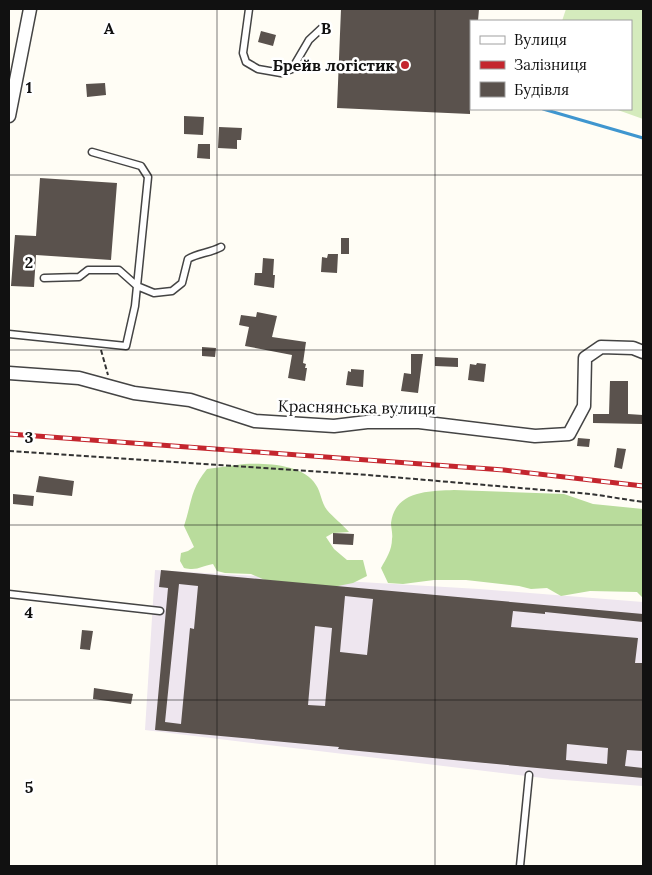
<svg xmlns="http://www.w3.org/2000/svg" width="652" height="875" font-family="Lora,serif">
<rect width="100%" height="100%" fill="#fffdf5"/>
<path fill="#eee6ef" d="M155,570L479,589L643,602V786L551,779L145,730Z"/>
<path fill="#d5ebbd" d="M566,9H643V119L615,109H631V21H562Z"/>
<path fill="#b9dc9c" d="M244,464C266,463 304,464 316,485C321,492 321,502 327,510C333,517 342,524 349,532L333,533L326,537L334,549L347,560H363L367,576L353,583L338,586H323L265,580L251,574L225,573L217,571L213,564C201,566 198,571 184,568L180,561L181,553L188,551L194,547L184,526C192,502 190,490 207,469Z
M454,490L564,494L593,504L643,509V598L637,592L590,591L561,596L547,588L531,589L519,586L466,580H434L403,584L388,583L381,568C386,559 392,550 392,539C393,534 391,528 391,523C395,491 428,491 454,490Z"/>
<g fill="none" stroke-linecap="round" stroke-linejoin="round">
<path stroke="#3f96cf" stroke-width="3" d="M543,109L643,138"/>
</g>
<path fill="#5a524d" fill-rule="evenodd" d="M341,9H479L478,21H471L470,114L337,108Z
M261,31L276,35L273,46L258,42Z
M105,83L106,95L87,97L86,84Z
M184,116L204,117L203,135L184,134Z
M219,127L242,128L241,140H237V149L218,148Z
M198,144H210V159L197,158Z
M40,178L117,183L111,260L36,255L34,287L11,286L15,235L36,236Z
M341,238H349V254H341Z
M328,254H338L337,273L321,272L322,257L327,258Z
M263,258L274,259L273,275H275L274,288L254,285L255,273H262Z
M257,312L277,316L272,337L306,342L303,363L306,364L305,368H307L305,381L288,378L292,355L245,346L249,327L239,325L241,315L256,317Z
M202,347L216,348L215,357L202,356Z
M411,354H423L418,393L401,391L404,373L411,374Z
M435,357L458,358V367L435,366Z
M477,363L486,364L484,382L468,380L470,364L476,365Z
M351,369L364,370L363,387L346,385L348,371L351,372Z
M610,381H628V414L643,415V424L593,423V414H609Z
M578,438L590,439L589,447L577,446Z
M617,448L626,449L622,469L614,467Z
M39,476L74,481L72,496L36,492Z
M13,494L34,496L33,506L13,504Z
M333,533L354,534L353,545L333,544Z
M161,570L643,614V622L545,612V614L513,611L511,627L638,638L635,663H643V751L627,750L625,766L643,768V778L338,749L339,747L155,730L168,588L159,587ZM179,584L198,586L194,629L190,628L181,724L165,722ZM345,596L373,599L367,655L340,652ZM315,626L332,628L325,706L308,705ZM567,744L608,748L607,764L566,760Z
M82,630L93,631L90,650L80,649Z
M94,688L133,694L131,704L93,699Z"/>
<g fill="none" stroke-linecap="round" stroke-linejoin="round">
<defs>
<path id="service" d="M249,9L243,53L246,62L258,69L281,73L292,69L309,40L324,26
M44,278L79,277L88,270H119L137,286L154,293L172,291L182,283L188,259C198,253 210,253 221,247
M9,334L126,346L135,306L148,177L141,166L92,152
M9,594L160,611
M520,866L529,775"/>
<path id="minor" d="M9,116L30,9
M9,373L79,378L134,393L190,400L255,421L334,426L367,422H419L535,436L569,434L584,406L585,358L601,347L633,348L643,352"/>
</defs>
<use href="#service" stroke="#444" stroke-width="9"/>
<use href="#minor" stroke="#444" stroke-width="15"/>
<path stroke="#333" stroke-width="2" stroke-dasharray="5 2.5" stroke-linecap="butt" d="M101,350L108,375
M9,451L368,475L591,494L643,502"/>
<use href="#service" stroke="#fff" stroke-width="6"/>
<use href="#minor" stroke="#fff" stroke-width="12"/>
<defs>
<path id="rail" d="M9,434L504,470L643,486"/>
</defs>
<use href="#rail" stroke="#c4262e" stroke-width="5"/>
<use href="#rail" stroke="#fff" stroke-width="3" stroke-dasharray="9" stroke-linecap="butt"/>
</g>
<path fill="none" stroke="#111" stroke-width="1" stroke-opacity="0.55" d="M217,9V866M435,9V866M9,175H643M9,350H643M9,525H643M9,700H643"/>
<circle fill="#c4262e" stroke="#fff" stroke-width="2" cx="405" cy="65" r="5"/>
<g text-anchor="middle" stroke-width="5" stroke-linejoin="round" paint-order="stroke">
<g font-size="16" font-weight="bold" fill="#111" stroke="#fff" text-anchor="end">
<text x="395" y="71">Брейв логістик</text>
</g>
<g font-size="16" fill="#111" stroke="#fff">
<text transform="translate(357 407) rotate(1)" y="6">Краснянська вулиця</text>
</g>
</g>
<g font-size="16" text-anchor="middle" font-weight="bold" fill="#111" stroke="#fff" stroke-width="5" stroke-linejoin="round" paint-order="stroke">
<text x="109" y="34">A</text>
<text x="326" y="34">B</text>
<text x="29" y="93">1</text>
<text x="29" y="268">2</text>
<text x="29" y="443">3</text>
<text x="29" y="618">4</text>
<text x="29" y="793">5</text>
</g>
<rect width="652" height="875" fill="none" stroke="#111111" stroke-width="20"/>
<rect x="470" y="20" width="162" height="90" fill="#ffffff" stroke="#a0a0a0"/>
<rect x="480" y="36" width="25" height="8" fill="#ffffff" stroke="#a0a0a0"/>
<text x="514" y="45" font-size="15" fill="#111111">Вулиця</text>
<rect x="480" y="61" width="25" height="8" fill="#c4262e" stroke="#a0a0a0"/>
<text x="514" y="70" font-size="15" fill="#111111">Залізниця</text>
<rect x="480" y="82" width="25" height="15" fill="#5a524d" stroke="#a0a0a0"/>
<text x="514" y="95" font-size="15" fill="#111111">Будівля</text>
</svg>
